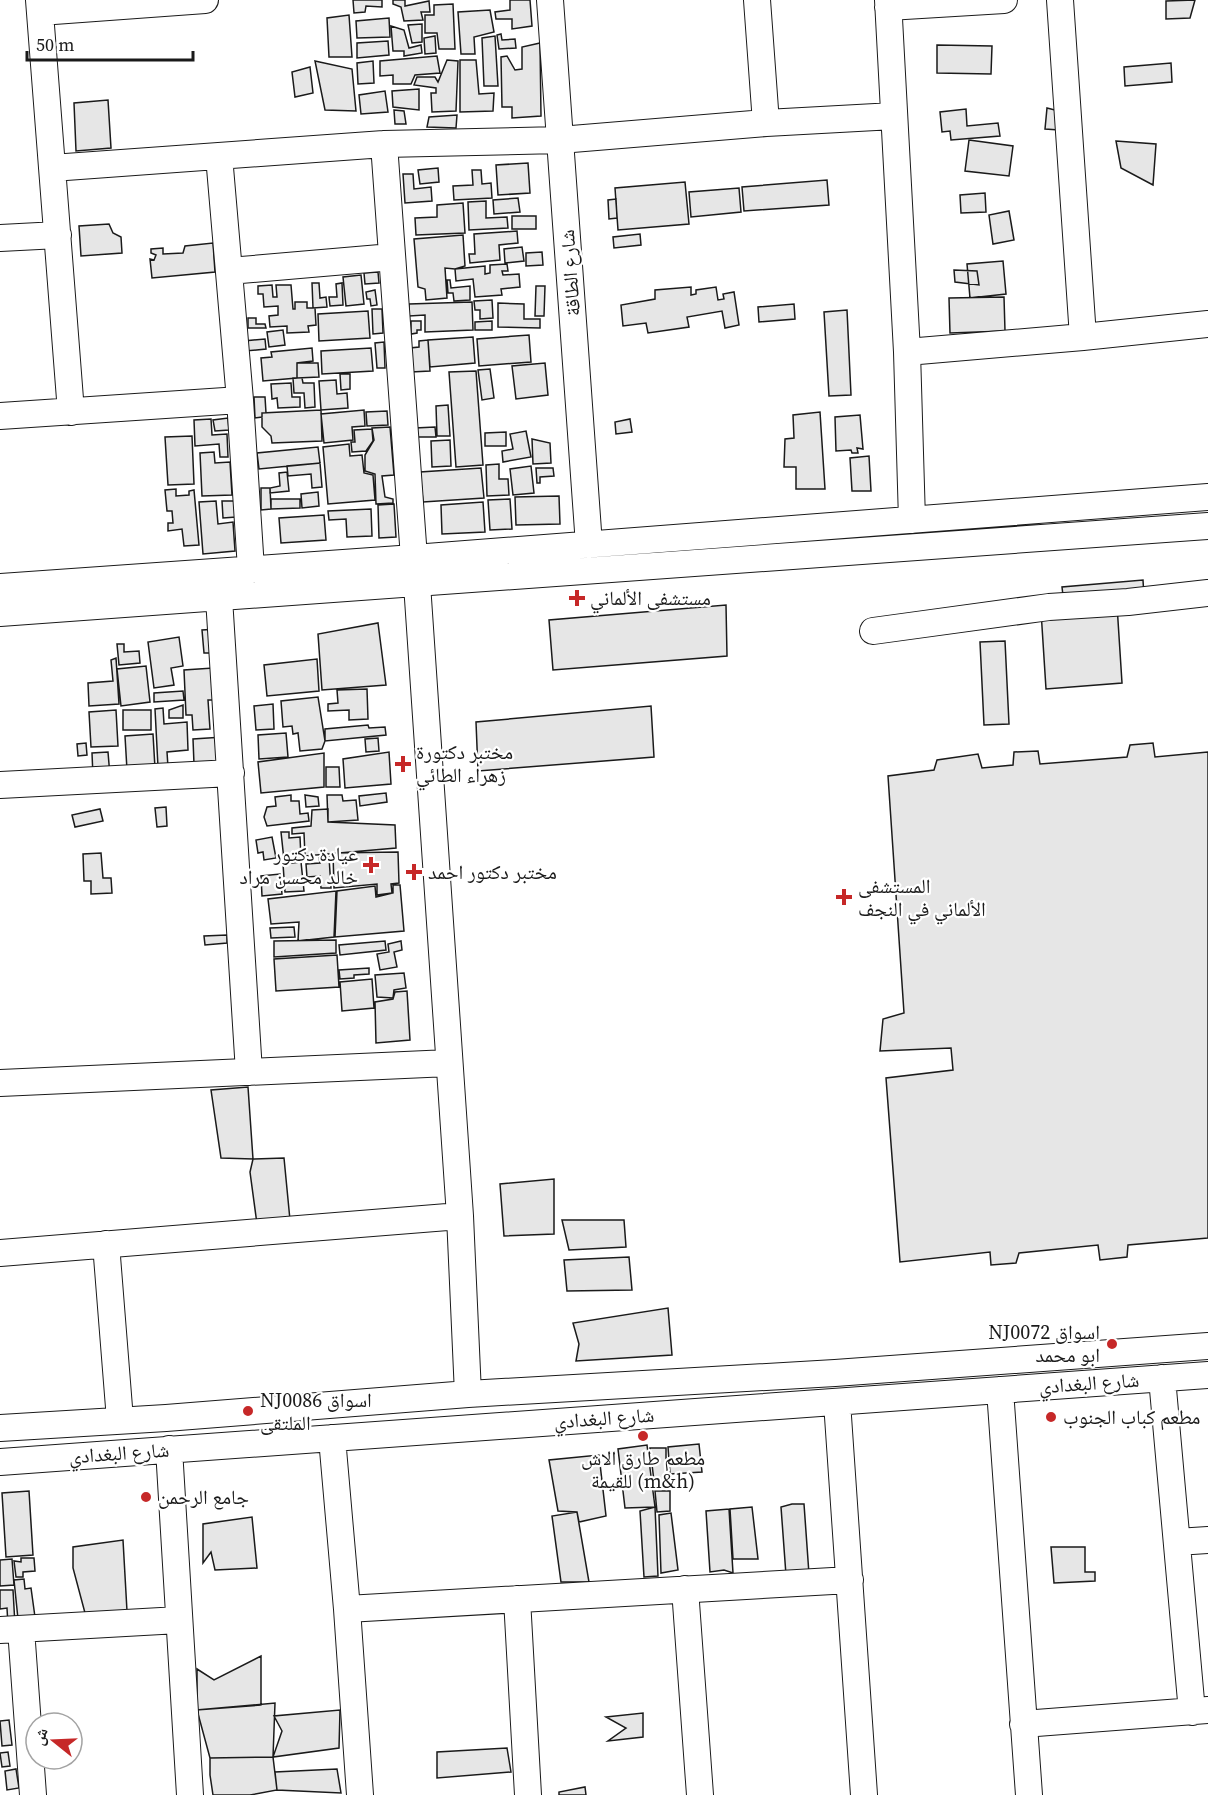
<svg xmlns="http://www.w3.org/2000/svg" width="1208" height="1795" font-family="'Source Serif 4','Noto Naskh Arabic',serif">
<rect width="100%" height="100%" fill="#fff"/>
<path fill="#e6e6e6" stroke="#1a1a1a" stroke-width="1.5" d="M353,0H382V7L366,6L365,12L354,13Z
M393,0H405V6L429,1L430,12H421L423,20L404,21L401,7L393,4Z
M510,0H530L532,26L512,29V19H496L495,12L510,10Z
M1195,0L1190,18L1166,19V1Z
M453,4L455,49H439L437,33H425V15H434V5Z
M490,10L494,32L474,37L475,54H461L458,12Z
M349,15L352,57H329L327,18Z
M389,18L390,37L357,38L356,21Z
M422,24V42L412,43L408,25Z
M391,26L404,30L409,48L421,45L422,53L404,56V51H393Z
M501,34L502,40L515,39L516,48L499,49L497,35Z
M435,36L436,53L425,54L424,38Z
M495,36L498,86H484L482,38Z
M388,41L389,55L357,58V43Z
M540,43L541,116L512,118V107H502L501,57L507,56L515,70L522,69V47Z
M937,45L992,46L991,74L937,73Z
M437,56L440,73L415,75L411,84H393V75L380,76V61Z
M447,60L458,61L456,111L432,112L431,93H436V88L414,85L417,77H435L438,82Z
M460,60H476L479,94L494,93L493,111L460,112Z
M315,61L352,69L356,111L325,110Z
M373,61L374,83L358,84L357,63Z
M1171,63L1172,82L1125,86L1124,67Z
M310,67L313,93L295,97L292,72Z
M419,89V110L393,107L392,91Z
M385,91L388,112L361,114L359,95Z
M108,100L111,148L76,151L74,103Z
M1047,108L1059,111V130L1045,129Z
M966,109L967,126L998,123L1000,136L951,140L950,131L942,132L940,112Z
M394,110L404,111L406,124H395Z
M457,115L456,128L427,127L429,117Z
M969,140L1013,146L1009,176L965,171Z
M1116,141L1156,144L1153,185L1121,168Z
M528,163L530,193L498,195L496,165Z
M438,168L439,182L420,184L418,170Z
M472,170H481L482,184L491,183L492,198L454,200L453,186L473,185Z
M403,174H413L414,189L431,187L432,201L405,203Z
M827,180L829,205L744,211L742,187Z
M685,182L689,224L618,230L615,188Z
M739,188L741,212L691,217L689,192Z
M985,193L986,212L961,213L960,195Z
M518,198L520,212L494,214L493,200Z
M616,199L617,218L609,219L608,200Z
M486,201V218L507,217L508,228L469,230L468,202Z
M463,203L465,233L416,235L415,218L437,217V205Z
M1009,211L1014,240L993,244L989,215Z
M512,216H536V229H512Z
M109,224L113,233L121,237L122,253L81,256L79,226Z
M517,231L518,243L499,245L500,260L470,263L469,254H475L474,234Z
M640,234L641,245L614,248L613,237Z
M463,235L465,266L455,269L445,268L447,298L426,300L425,289L418,287L414,239Z
M213,243L215,272L152,278L150,259L154,260L156,255L151,253V249L163,248V254L183,253L185,246Z
M522,247L524,261L505,263L504,249Z
M542,252L543,265L526,266V253Z
M1003,261L1006,294L970,298L967,264Z
M507,264L508,271H502L503,275L519,274L520,287L501,289L502,295L475,297L473,279L456,281L455,269L485,266V274L490,273V265Z
M954,270L977,271L979,285L955,282Z
M378,272L379,283L365,284L364,273Z
M361,275L364,304L346,306L343,277Z
M447,280H450L451,288L470,286V300L454,301L453,293H448Z
M312,283H319L320,298L326,297L327,307L313,308Z
M342,283L343,305L330,306L329,297H337L336,284Z
M272,285L273,297H277L276,285H291L293,309H295V302H307V308H315L316,325L308,326L309,332L287,333V326L270,327L269,316L278,315V306L264,307L263,294H258V286Z
M536,286H545L544,316H535Z
M691,287V295L696,294V290L716,287L718,300L724,299L723,294L734,292L739,325L725,328L722,311L687,317L689,327L648,333L646,323L623,326L621,305L655,299V290Z
M375,290L377,305L371,306L370,299H367L366,292Z
M1004,297L1005,331L950,333L949,298Z
M492,300L493,318L480,319V310H475L474,301Z
M472,302L473,330L425,332V315L409,316V304Z
M498,303L524,304V319H540V328L498,327Z
M794,304L795,319L759,322L758,307Z
M372,309H382L383,333L373,334Z
M847,310L851,395L829,396L824,312Z
M368,311L370,338L319,341L318,314Z
M248,318H256V324H265L266,328H248Z
M411,321H421V330H417V333L411,334Z
M492,321V330H475V322Z
M283,330L285,345L269,347L267,332Z
M529,335L531,362L479,366L477,339Z
M473,337L475,363L430,367L428,340Z
M265,339L266,349L245,351L244,341Z
M428,340L430,371L411,372L410,348L419,347V341Z
M384,342L385,368H377L375,343Z
M312,348L313,361L297,363V378L263,381L261,358L272,357L271,352Z
M371,348L373,371L322,374L321,351Z
M297,363H318L319,377L297,378Z
M545,363L548,395L516,399L512,366Z
M490,369L494,398L482,400L478,370Z
M476,371L483,465L456,467L449,372Z
M340,374H350V389L341,390Z
M293,378H302L303,383H314L315,407L305,408L304,393H294Z
M336,380L337,394L347,393L348,408L321,410L319,381Z
M291,383L292,397H300V407L278,408L277,398L272,399L271,384Z
M254,397H265L266,413H262V417L255,418Z
M448,405L450,436H437L436,406Z
M321,410L322,441L272,443L271,436L262,427V413Z
M364,410L365,426L352,427L353,440L324,443L321,414Z
M387,411L388,425L367,426L366,412Z
M820,412L825,489H796V467H784L785,439L794,438L793,415Z
M860,415L863,449L857,448L858,453H852L851,450L836,451L835,417Z
M228,418L229,430L215,431L213,420Z
M211,419L212,435L227,434L228,457H220L219,444L195,446L194,420Z
M630,419L632,432L616,434L615,422Z
M390,427L394,475L382,476L385,497L393,499V503L376,504L375,474L365,471V455L374,440L372,428Z
M435,427L436,437H416L415,428Z
M372,429L373,441L366,451L352,452L351,442H355L354,430Z
M526,431L531,457L503,462L502,451L513,449L510,434Z
M506,432V446H485V433Z
M192,436L194,484L168,485L165,437Z
M532,439L550,443L551,463L533,464Z
M450,440L451,466L432,467L431,441Z
M349,444L350,456L362,455L364,473L373,475L375,500L328,504L323,447Z
M318,447L320,463L259,469L257,453Z
M214,452L215,463L230,462L232,495L202,496L200,453Z
M869,456L871,491H852L850,458Z
M320,463L322,487L312,488L311,474L288,476L287,466Z
M499,464V479H508L509,495L487,496L486,465Z
M531,466L534,493L513,495L510,469Z
M481,468L484,498L423,502L420,472Z
M536,468H553L554,476L540,477V483H537Z
M287,472L289,491L270,493V488L280,486L279,473Z
M261,488H270L271,509L261,510Z
M176,489V496L189,495V491L194,490L199,545L184,546L182,529L168,531V523H173L172,511H167L165,490Z
M318,492L319,506L302,508L301,494Z
M559,496L560,524L516,525L515,497Z
M271,499H300V508L271,509Z
M510,499L512,529L490,530L488,500Z
M216,501L218,524L233,522L235,551L203,554L199,502Z
M222,501H235L236,517L223,518Z
M483,502L485,532L442,534L441,505Z
M394,504L396,537L379,538L378,505Z
M371,509L372,536L347,537L346,519L329,520L328,511Z
M324,515L326,540L281,543L279,518Z
M1143,580L1144,597L1064,604L1062,587Z
M726,605L727,656L553,670L549,620Z
M1117,605L1122,683L1046,689L1041,611Z
M378,623L386,685L322,690L318,634Z
M218,629L219,653H204L202,630Z
M179,637L183,666L171,668L174,685L154,688L148,642Z
M1005,641L1009,724L984,725L980,642Z
M117,644H124V652L139,651L140,663L119,665Z
M116,658L119,704L89,706L88,683L113,681L111,660Z
M317,659L319,691L267,696L264,665Z
M146,666L150,702L121,706L117,669Z
M213,668L215,700H208L210,729L193,730L192,715H186L184,670Z
M367,689L368,719L349,720V710L328,711V704L338,703L337,690Z
M183,691L184,700L154,702V693Z
M318,697L325,741L322,749L300,751L298,733L293,734L292,726L283,727L281,701Z
M273,704L274,729L256,730L254,706Z
M183,705V718H169V710Z
M651,706L654,757L478,771L476,722Z
M163,708L164,724L187,722L188,750L167,752L168,767H158L155,709Z
M116,710L118,746L91,747L89,712Z
M123,710H151V730H123Z
M368,725L369,728L385,727L386,735L325,741V729Z
M286,733L288,757L259,759L258,735Z
M153,734L155,768L127,770L125,736Z
M223,737L224,763L194,764L193,739Z
M378,738L379,751L366,752L365,739Z
M86,743L87,755L78,756L77,744Z
M1153,743L1155,757L1208,752V1238L1128,1245L1127,1257L1100,1260L1098,1245L1019,1253L1016,1263L991,1265L990,1252L900,1262L886,1078L953,1070L951,1048L880,1051L883,1019L904,1013L888,776L934,770L937,760L978,754L982,768L1013,765L1014,752L1038,751L1040,764L1127,757L1130,745Z
M108,752L110,776L93,777L92,753Z
M389,752L391,784L345,788L343,759Z
M324,753V787L261,793L258,762Z
M326,767H339L340,787H326Z
M386,793L387,802L360,806L359,796Z
M291,795V801H299L300,814L308,813L309,821L267,826L264,817L267,807L276,806L275,797Z
M305,795L318,797L319,806L306,807Z
M327,795H342L343,801L356,800L358,820L328,822Z
M166,807L167,826L157,827L155,808Z
M100,809L103,821L75,827L72,815Z
M328,809V822L395,825L396,848L305,856L304,833L292,834V828L311,826L312,810Z
M281,832H289V838L300,837L301,858L284,860Z
M272,837L276,858L264,860L263,852L258,853L256,840Z
M398,852L399,883L391,884L392,893L377,895V884L334,888L333,853Z
M101,853L103,878H111L112,893L91,894V881H84L83,854Z
M329,857L331,888H321L320,876L307,877L306,864L320,863L319,858Z
M301,862L304,891L285,892L283,864Z
M280,874L282,894L262,896L261,876Z
M393,885H400L404,931L335,937L337,891L375,886L376,897L393,893Z
M336,891L334,937L298,941L299,922L271,924L268,899Z
M294,927L295,937L271,938L270,928Z
M227,935V943L205,945L204,936Z
M336,940V953L274,957V941Z
M385,941L386,950L340,955L339,945Z
M401,941L402,950L394,952L397,967L380,970L377,954L389,952L388,944Z
M337,955L339,987L276,991L274,959Z
M369,968V974L354,975V978L340,979L339,970Z
M404,973L406,988L394,990L393,998L377,997L375,975Z
M372,979L374,1008L342,1011L340,982Z
M407,991L410,1040L376,1043L375,1002L393,999L395,992Z
M248,1087L253,1159L221,1158L211,1090Z
M284,1158L290,1220L257,1224L250,1172L253,1159Z
M554,1179V1234L504,1236L500,1184Z
M562,1220H624L626,1247L569,1250Z
M629,1257L632,1290L567,1291L564,1260Z
M668,1308L672,1355L576,1361L579,1344L573,1323Z
M699,1444L702,1472L670,1474L668,1447Z
M647,1445L655,1507L625,1508L618,1449Z
M650,1448H666V1482L654,1481Z
M599,1455L606,1516L579,1522L577,1512L558,1511L549,1460Z
M29,1491L33,1555L6,1557L2,1493Z
M655,1491H670V1511L657,1512Z
M792,1504H804L809,1574L786,1575L781,1507Z
M655,1507L658,1576L644,1577L640,1511Z
M752,1507L758,1559H733L730,1509Z
M729,1509L733,1573L724,1570L710,1572L706,1511Z
M577,1512L589,1582H561L552,1516Z
M671,1513L678,1570L661,1573L659,1515Z
M252,1517L257,1568L215,1570L211,1552L203,1563V1524Z
M123,1540L127,1611L85,1613L73,1568V1547Z
M1051,1547H1085V1572H1095V1581L1054,1583Z
M21,1558H34L35,1571L23,1572V1577H16L14,1561L21,1562Z
M12,1559L14,1585L0,1586V1560Z
M24,1579L25,1589L31,1588L35,1617L18,1619L14,1580Z
M0,1590H13L15,1625H8L7,1608L0,1609Z
M261,1656V1705L197,1710V1669L214,1680Z
M275,1703L273,1757L210,1758L197,1710Z
M340,1710L339,1748L273,1757L282,1731L274,1716Z
M643,1713V1737L608,1741L626,1728L606,1717Z
M9,1720L12,1745L2,1746L0,1721Z
M507,1748L511,1772L437,1778V1752Z
M8,1752L10,1766L2,1767L0,1753Z
M273,1757L277,1790L250,1795H213L210,1775V1758Z
M16,1769L19,1788L7,1790L5,1771Z
M337,1769L341,1793L277,1790L275,1772Z
M585,1787L586,1795H559V1792Z"/>
<g fill="none" stroke-linecap="round" stroke-linejoin="round">
<defs>
<path id="minor" d="M39,0L71,412
M550,0L589,545
M757,0L766,123
M888,0L907,352L912,520
M1060,0L1083,337
M888,7L1004,0
M40,12L205,0
M384,144L414,558
M219,156L240,400L251,569
M52,168L384,144L560,140L766,123L894,116
M0,238L58,235
M229,271L392,257
M907,352L1083,337L1208,324
M0,416L240,400
M417,584L460,1216L468,1394
M0,587L414,558L1208,497
M219,598L249,1072
M0,613L1208,526
M873,631L1049,607L1128,602L1208,593
M0,785L231,773
M0,1083L449,1063
M106,1244L120,1420
M0,1253L460,1216
M1162,1378L1192,1712
M1000,1390L1029,1795
M837,1402L864,1795
M0,1428L166,1418L468,1394L835,1373L1208,1346
M332,1438L347,1609L360,1795
M169,1449L190,1795
M0,1462L1208,1375
M1177,1542L1208,1540
M685,1589L700,1795
M517,1599L528,1795
M347,1609L850,1580
M21,1629L33,1795
M0,1630L179,1620
M1023,1724L1208,1710"/>
</defs>
<use href="#minor" stroke="#1a1a1a" stroke-width="28"/>
<use href="#minor" stroke="#fff" stroke-width="26"/>
</g>
<g fill="#c62828" stroke="#fff" stroke-width="2">
<path d="M574 589h6v6h6v6h-6v6h-6v-6h-6v-6h6z"/>
<path d="M400 755h6v6h6v6h-6v6h-6v-6h-6v-6h6z"/>
<path d="M368 856h6v6h6v6h-6v6h-6v-6h-6v-6h6z"/>
<path d="M411 863h6v6h6v6h-6v6h-6v-6h-6v-6h6z"/>
<path d="M841 888h6v6h6v6h-6v6h-6v-6h-6v-6h6z"/>
<circle cx="1112" cy="1344" r="6"/>
<circle cx="248" cy="1411" r="6"/>
<circle cx="1051" cy="1417" r="6"/>
<circle cx="643" cy="1436" r="6"/>
<circle cx="146" cy="1497" r="6"/>
</g>
<g text-anchor="middle" stroke-width="4.5" stroke-linejoin="round" paint-order="stroke">
<g font-size="20" fill="#1a1a1a" stroke="#fff">
<text transform="translate(570 273) rotate(-94)" y="7">شارع الطاقة</text>
<text transform="translate(1089 1383) rotate(-4)" y="7">شارع البغدادي</text>
<text transform="translate(604 1418) rotate(-4)" y="7">شارع البغدادي</text>
<text transform="translate(119 1453) rotate(-4)" y="7">شارع البغدادي</text>
</g>
<g font-size="20" fill="#1a1a1a" stroke="#fff" text-anchor="start">
<text x="590" y="605">مستشفى الألماني</text>
<text x="416" y="759">مختبر دكتورة<tspan x="416" dy="23">زهراء الطائي</tspan></text>
<text x="358" y="861" text-anchor="end">عيادة دكتور<tspan x="358" dy="23">خالد محسن مراد</tspan></text>
<text x="428" y="879">مختبر دكتور احمد</text>
<text x="858" y="893">المستشفى<tspan x="858" dy="23">الألماني في النجف</tspan></text>
<text x="1100" y="1339" text-anchor="end">NJ0072 اسواق<tspan x="1100" dy="23">ابو محمد</tspan></text>
<text x="260" y="1407">NJ0086 اسواق<tspan x="260" dy="23">الملتقى</tspan></text>
<text x="1063" y="1424">مطعم كباب الجنوب</text>
<text x="643" y="1465" text-anchor="middle">مطعم طارق الاش<tspan x="643" dy="23">للقيمة (m&amp;h)</tspan></text>
<text x="158" y="1504">جامع الرحمن</text>
</g>
</g>
<g transform="translate(54 1741) rotate(288)"><circle r="28" fill="#ffffff" stroke="#a3a3a3" stroke-width="1.5"/>
<path d="M0-4.5L10 22L0 15L-10 22Z" fill="#c62828"/>
<text y="-9" font-size="16" font-weight="bold" text-anchor="middle" fill="#1a1a1a">ش</text>
</g>
<path d="M27 51v9h166v-9" fill="none" stroke="#1a1a1a" stroke-width="3"/>
<text x="36" y="51" font-size="18" fill="#1a1a1a" stroke="#ffffff" stroke-width="4.5" paint-order="stroke">50 m</text>
</svg>
